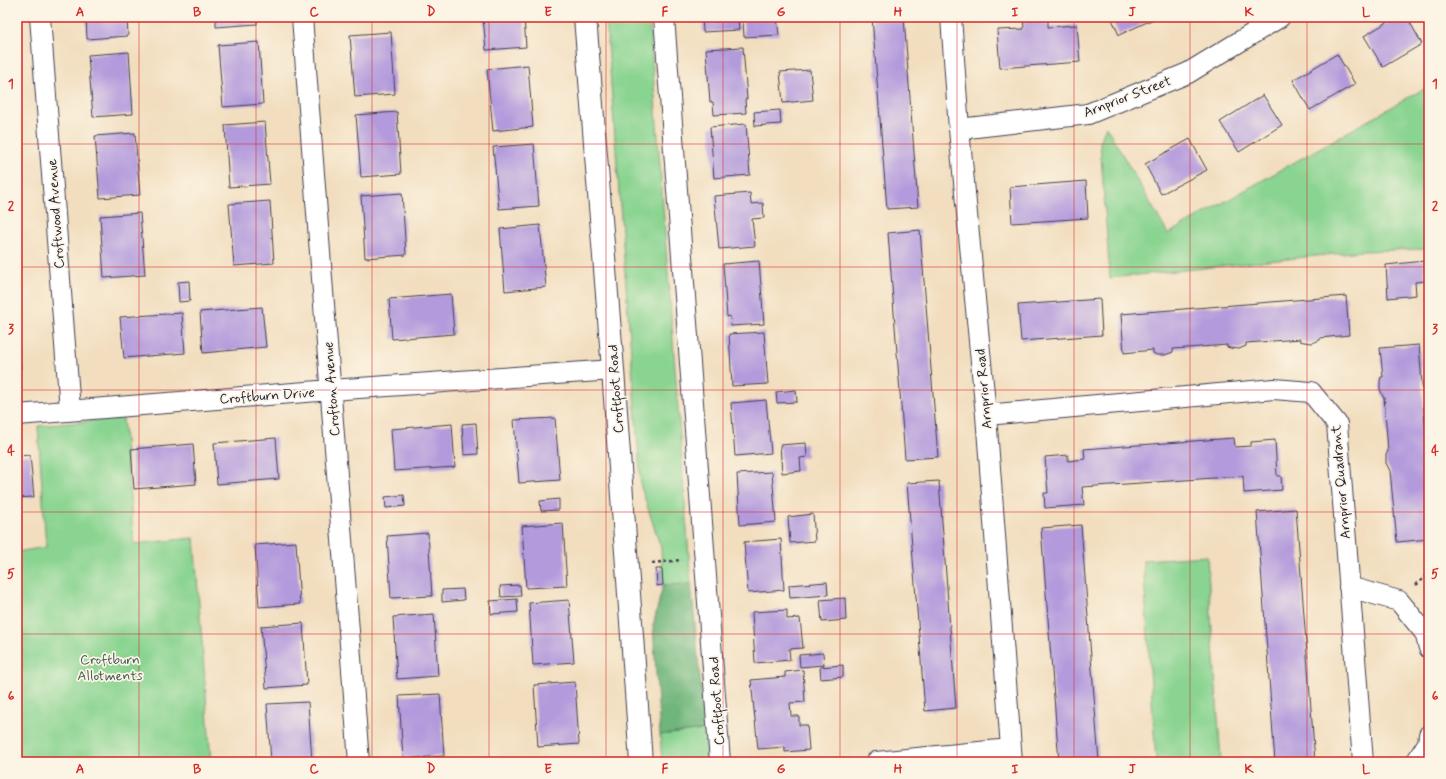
<svg xmlns="http://www.w3.org/2000/svg" width="1446" height="779" font-family="Mynerve,sans-serif">
<rect width="100%" height="100%" fill="#fcf5e5"/>
<filter id="ink" filterUnits="userSpaceOnUse"><feTurbulence type="fractalNoise" baseFrequency=".025" numOctaves="2"/><feDisplacementMap in="SourceGraphic" scale="8" xChannelSelector="R" yChannelSelector="G"/><feConvolveMatrix kernelMatrix="1 2 1 2 8 2 1 2 1" color-interpolation-filters="sRGB"/></filter>
<filter id="wash" filterUnits="userSpaceOnUse"><feTurbulence type="fractalNoise" baseFrequency=".012" numOctaves="4" result="noise"/><feDisplacementMap in="SourceGraphic" scale="16" xChannelSelector="R" yChannelSelector="G"/><feGaussianBlur stdDeviation="0.9" result="paint"/><feColorMatrix in="noise" values="0 0 0 0 0 0 0 0 0 0 0 0 0 0 0 0 0 1.4 0 .05"/><feComposite in="paint" operator="in"/></filter>
<g filter="url(#wash)">
<rect width="100%" height="100%" fill="#f2debf"/>
<path fill="#8ad491" stroke="#567b66" d="M606,17H649L691,584L663,585L661,548L641,487Z
M1429,87V249L1362,251L1110,278L1100,142L1106,126L1168,234L1420,91Z
M123,418L134,544L194,538L211,762H17V552L46,547L38,426Z
M1207,556L1221,762H1156L1143,560Z
M705,730L707,762H662L660,735Z"/>
<path fill="#6fb67b" stroke="#486c5b" d="M691,584L705,730L660,735L653,626L663,585Z"/>
<g id="blocks">
<path fill="#b29adc" d="M86,17H127L128,36L87,39Z
M216,17H257V24L216,27Z
M483,17H524L526,47L486,50Z
M702,17H738L739,30L703,32Z
M754,17H777L779,35L744,37L743,20L754,19Z
M872,17H904L918,207L887,209Z
M1023,17H1048V27L1077,25L1080,62L1000,68L997,30L1024,29Z
M1111,17H1158L1119,35Z
M1396,17H1407L1422,44L1383,67L1364,36Z
M391,32L395,94L355,97L350,35Z
M259,42L263,104L223,107L218,45Z
M743,47L747,99H745L746,113L714,115L713,102H710L706,49Z
M129,52L133,114L93,117L88,55Z
M1337,54L1355,84L1310,110L1293,80Z
M528,65L533,127L493,131L487,69Z
M810,70L813,100L783,103L780,72Z
M1263,95L1282,125L1239,152L1220,122Z
M780,110L781,124L755,126L754,112Z
M397,112L401,174L361,177L356,115Z
M265,122L270,184L229,187L225,125Z
M746,124L750,175L714,178L710,127Z
M135,133L140,195L100,198L95,136Z
M1190,139L1207,170L1161,194L1145,164Z
M534,144L539,206L499,209L493,147Z
M1086,181L1088,218L1012,223L1010,187Z
M402,193L406,255L365,258L361,196Z
M750,193L751,204L763,203L764,218L752,219L755,246L719,249L714,196Z
M270,201L274,263L234,266L229,204Z
M140,213L145,275L104,278L100,216Z
M540,225L546,287L505,291L500,229Z
M920,230L938,457L905,459L888,233Z
M759,261L764,324L731,326L730,316L727,317L723,264Z
M1424,261L1426,281L1415,282L1416,295L1388,298L1386,265Z
M189,281L190,301L179,302L178,282Z
M451,294L454,334L392,339L389,299Z
M1346,296L1349,335L1320,338V340L1312,343L1304,342L1300,341V339L1246,343V346L1239,349L1230,348L1227,347V345L1173,349V352L1165,355H1157L1153,353V350L1124,353L1121,314Z
M1100,299L1102,335L1021,341L1018,305Z
M262,307L266,347L203,353L200,312Z
M182,313L185,353L124,358L120,317Z
M764,332L768,384L732,386L729,334Z
M17,339H18L21,368L17,369Z
M1419,345L1429,473V539L1397,542L1390,471L1386,463V455L1388,451L1384,397H1383L1380,389V381L1381,377H1383L1380,348Z
M796,390L797,402L777,403L776,392Z
M766,400L771,453L735,456L731,403Z
M555,418L560,480L519,483L514,420Z
M476,423L478,454L464,455L462,424Z
M452,424L455,467L394,471L391,429Z
M276,438L279,479L217,484L214,443Z
M1234,438L1235,447L1251,446V442L1275,440L1277,476H1281L1282,490L1244,493L1243,476L1082,487L1084,505L1045,508L1044,493H1048L1045,457L1068,455V461L1085,459L1084,449Z
M806,443L807,457L800,458L801,471L782,473L780,445Z
M193,444L196,484L134,489L131,449Z
M30,455L34,497L17,498V456Z
M772,472L776,522L740,525L737,474Z
M939,481L956,708L925,711L907,483Z
M404,495L405,506L386,508L385,497Z
M559,499V510L541,511L540,501Z
M1296,509L1315,762H1275L1257,512Z
M813,514L815,541L790,543L788,517Z
M563,523L567,586L526,588L522,526Z
M1081,525L1099,762H1059L1041,528Z
M428,533L432,596L391,598L387,536Z
M781,539L784,590L748,593L744,542Z
M296,542L300,604L259,607L255,545Z
M656,569H662L663,585L657,586Z
M827,582L828,595L790,598L789,585Z
M520,585L521,596L501,597L500,586Z
M463,589L464,600L442,602V590Z
M845,598L846,620L822,622L820,600Z
M517,599L518,612L491,614L490,601Z
M569,600L574,662L533,665L529,603Z
M787,610V619L800,618L803,648L789,649L790,660L755,663L752,612Z
M434,614L438,676L397,679L393,617Z
M303,623L307,685L266,688L261,626Z
M823,653L824,665L800,667L799,655Z
M843,665V677L821,679L820,667Z
M803,670L805,702L790,703L791,716H799V725H807L809,750L785,752V747L758,749L751,680L785,677V672Z
M575,682L579,744L538,747L534,685Z
M440,694L444,756L403,759L399,696Z
M308,702L312,762H271L267,704Z"/>
</g>
</g>
<g filter="url(#ink)">
<use href="#blocks" fill-opacity="0" stroke="#413e4f" stroke-width="1"/>
<g fill="none" stroke-linecap="round" stroke-linejoin="round">
<defs>
<path id="street" d="M40,17L70,410
M302,17L359,762
M664,17L720,762
M951,17L959,129L986,415L1012,762
M959,129L1088,114L1188,73L1280,17
M17,415L331,390L613,370
M986,415L1274,389L1311,392L1337,424L1363,762
M1349,587L1399,601L1425,633L1429,648
M876,762L1010,749
M1416,762L1428,743L1429,735"/>
<path id="secondary" d="M585,17L613,370L641,762"/>
</defs>
<use href="#street" stroke="#413e4f" stroke-width="22"/>
<use href="#secondary" stroke="#413e4f" stroke-width="24"/>
<path stroke="#413e4f" stroke-width="2.5" stroke-dasharray="3 3" stroke-linecap="butt" d="M652,563L682,560
M1416,585L1429,574"/>
<use href="#street" stroke="#fff" stroke-width="20"/>
<use href="#secondary" stroke="#fff" stroke-width="22"/>
</g>
</g>
<path fill="none" stroke="#d62828" stroke-width="1" stroke-opacity="0.55" d="M139,17V762M256,17V762M372,17V762M489,17V762M606,17V762M723,17V762M840,17V762M957,17V762M1074,17V762M1190,17V762M1307,17V762M17,144H1429M17,267H1429M17,390H1429M17,512H1429M17,634H1429"/>
<g text-anchor="middle" stroke-width="3.5" stroke-linejoin="round" paint-order="stroke">
<g font-size="14" fill="#22223b" stroke="#fcf5e5">
<text transform="translate(1127 96) rotate(-21)" y="5">Arnprior Street</text>
<text transform="translate(55 214) rotate(-94)" y="5">Croftwood Avenue</text>
<text transform="translate(331 389) rotate(-94)" y="5">Crofton Avenue</text>
<text transform="translate(615 389) rotate(-94)" y="5">Croftfoot Road</text>
<text transform="translate(983 389) rotate(-95)" y="5">Arnprior Road</text>
<text transform="translate(267 395) rotate(-4)" y="5">Croftburn Drive</text>
<text transform="translate(1340 482) rotate(-95)" y="5">Arnprior Quadrant</text>
<text transform="translate(716 701) rotate(-94)" y="5">Croftfoot Road</text>
</g>
<g font-size="14" fill="#415755" stroke="#fcf5e5">
<text x="110" y="664">Croftburn<tspan x="110" dy="16">Allotments</tspan></text>
</g>
</g>
<rect width="1446" height="779" fill="none" stroke="#fcf5e5" stroke-width="44"/>
<rect x="22" y="22" width="1402" height="735" fill="none" stroke="#d62828" stroke-width="1.5"/>
<g font-size="13" text-anchor="middle" font-weight="bold" fill="#d62828">
<text x="80" y="16">A</text>
<text x="197" y="16">B</text>
<text x="314" y="16">C</text>
<text x="431" y="16">D</text>
<text x="548" y="16">E</text>
<text x="665" y="16">F</text>
<text x="781" y="16">G</text>
<text x="898" y="16">H</text>
<text x="1015" y="16">I</text>
<text x="1132" y="16">J</text>
<text x="1249" y="16">K</text>
<text x="1366" y="16">L</text>
<text x="11" y="88">1</text>
<text x="1435" y="88">1</text>
<text x="11" y="210">2</text>
<text x="1435" y="210">2</text>
<text x="11" y="333">3</text>
<text x="1435" y="333">3</text>
<text x="11" y="455">4</text>
<text x="1435" y="455">4</text>
<text x="11" y="578">5</text>
<text x="1435" y="578">5</text>
<text x="11" y="700">6</text>
<text x="1435" y="700">6</text>
<text x="80" y="773">A</text>
<text x="197" y="773">B</text>
<text x="314" y="773">C</text>
<text x="431" y="773">D</text>
<text x="548" y="773">E</text>
<text x="665" y="773">F</text>
<text x="781" y="773">G</text>
<text x="898" y="773">H</text>
<text x="1015" y="773">I</text>
<text x="1132" y="773">J</text>
<text x="1249" y="773">K</text>
<text x="1366" y="773">L</text>
</g>
</svg>
